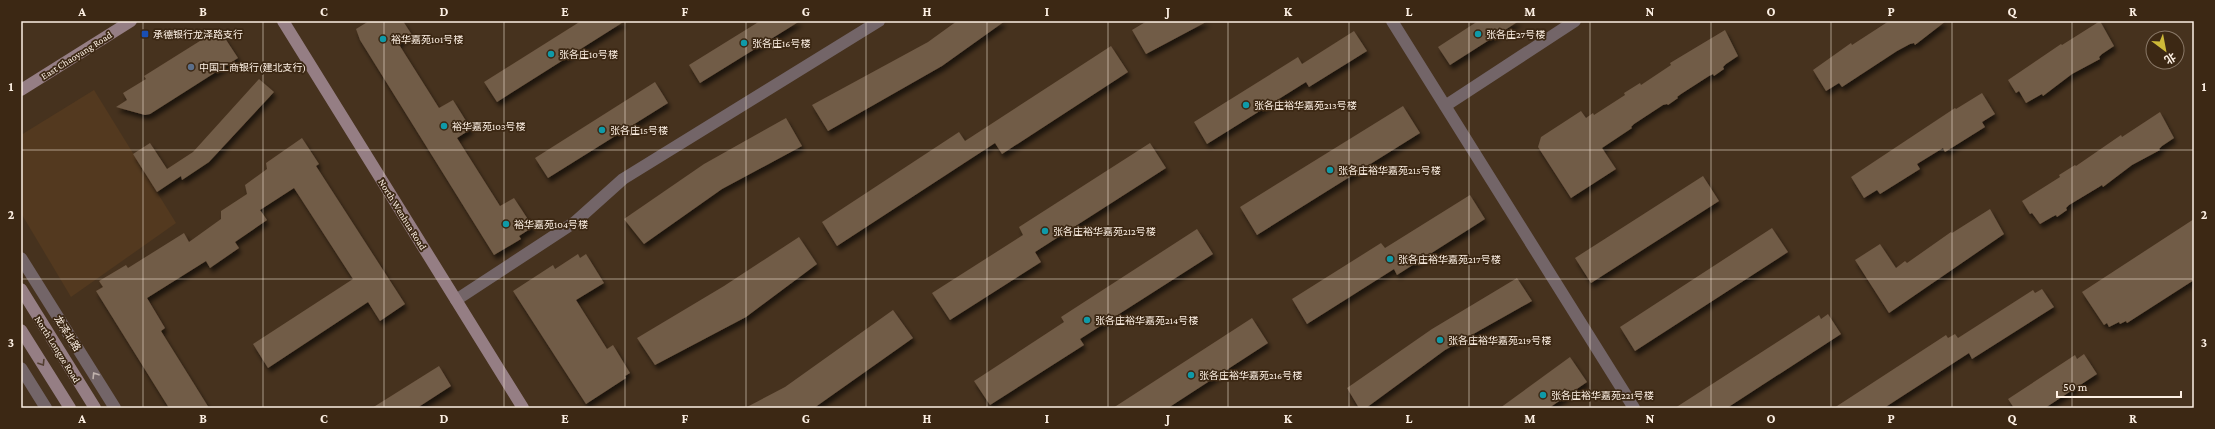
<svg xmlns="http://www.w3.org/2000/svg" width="2215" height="429" font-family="'Crimson Pro','Noto Sans SC',serif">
<defs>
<filter id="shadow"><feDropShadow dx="2.5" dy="4.5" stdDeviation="2" flood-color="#0009"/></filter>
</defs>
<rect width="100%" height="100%" fill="#46321e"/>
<path fill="#53391f" d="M94,90L176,223L71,297L21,213V135Z"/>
<path fill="#715b46" filter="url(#shadow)" d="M369,21H403L412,35L398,43L439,108L453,100L471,129L457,138L500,206L514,198L533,227L519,236L521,239L494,255L360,40L356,29Z
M581,21H625L497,102L484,82Z
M760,21H800L700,83L689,65Z
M957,21H1005L942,66L828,131L812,105L928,42Z
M1147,21H1208L1146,54L1132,30Z
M1478,21H1519L1450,65L1438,47Z
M1889,21H1946L1915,45L1914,43L1910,44L1897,51L1842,87L1839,83L1826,91L1813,70L1851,43L1852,45Z
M2100,21L2114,46L2102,54L2099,57L2100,59L2072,74L2043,96L2042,94L2026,103L2019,91L2016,93L2008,80L2061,44L2062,45Z
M219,29L238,58L150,114L145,115L116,107L127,100L123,93L146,79L144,76Z
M1725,30L1738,56L1726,64L1723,67L1724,69L1714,76L1713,74L1709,76L1681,94L1677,97L1678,98L1668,105L1667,104L1663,105L1634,124L1631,127L1632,128L1602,148L1616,169L1571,198L1538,147L1541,137L1581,111L1586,118L1593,113L1594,115L1625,95L1624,93L1640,83L1641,85L1671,65L1670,63Z
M1354,31L1367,51L1309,87L1306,82L1207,144L1194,122L1298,57L1302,64Z
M1111,46L1128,72L1002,154L995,143L837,246L822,222L959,132L965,141Z
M259,79L274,92L209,162L182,180L181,176L157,192L133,154L150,143L167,169L193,152Z
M655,82L668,103L548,178L535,158Z
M1982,93L1995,114L1982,122L1985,127L1945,152L1943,148L1917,164L1920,169L1880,194L1877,190L1864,198L1851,177L1955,108L1956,109Z
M1403,106L1420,133L1257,235L1240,207Z
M2160,112L2174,138L2162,146L2159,149L2160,150L2132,165L2103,187L2102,185L2099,187L2069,205L2066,208L2067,210L2057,217L2056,215L2052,217L2040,224L2032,213L2030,214L2022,201L2060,177L2059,175L2075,165L2076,166L2121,135L2122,137Z
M786,118L802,146L722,189L644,244L624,219L704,164Z
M302,138L319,164L316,166L405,304L380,321L368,302L268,368L253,344L353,279L294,188L260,210L267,220L235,242L239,248L210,268L206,261L147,298L165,328L161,331L209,408H169L96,291L103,287L99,281L126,265L128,268L184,233L189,242L221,219V211L247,194L245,185L267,169L266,163Z
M1150,143L1166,168L1035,252L1041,262L950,320L932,293L1023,235L1019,227Z
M1703,176L1719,201L1591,283L1575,258Z
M1470,195L1485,219L1397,275L1394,269L1307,324L1292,299L1381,243L1385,248Z
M1990,209L2004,234L1889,313L1855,260L1880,244L1896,268L1905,261L1907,263L1951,232L1952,233Z
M2194,219V280L2127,323L2126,321L2120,324L2119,322L2109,327L2107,323L2104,325L2082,292Z
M1772,228L1788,252L1635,351L1620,327Z
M1197,229L1213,254L1080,339L1084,345L990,405L974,381L1064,322L1061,317Z
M799,237L817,264L746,317L655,365L637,338L724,286Z
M578,254L580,258L586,254L604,283L576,300L607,349L613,345L630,373L625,376L626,378L586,404L513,291L553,265L555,269Z
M1517,278L1532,301L1445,350L1366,408H1359L1347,388L1432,329Z
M2042,289L2054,307L1972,359L1969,353L1884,408H1834L1946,335L1948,338L1955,334L1958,338L2033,290L2035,293Z
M893,310L913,338L814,408H745L785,387Z
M1828,314L1841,334L1727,408H1675L1819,315L1821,319Z
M1252,318L1268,343L1168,408H1113Z
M2084,354L2097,374L2045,408H2014L2008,399L2075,355L2077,359Z
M1570,357L1587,382L1549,408H1500Z
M439,366L451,386L417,408H372Z"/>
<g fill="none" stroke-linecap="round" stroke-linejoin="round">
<path stroke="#736568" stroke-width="12" d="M1392,21L1634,408
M1445,106L1575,21
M21,258L115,408
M456,300L575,222L623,179L879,21
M21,368L46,408"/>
<path stroke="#957e84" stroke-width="12" d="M283,21L523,408
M21,90L131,21
M21,289L95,408
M21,330L70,408"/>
</g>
<defs><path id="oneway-chevron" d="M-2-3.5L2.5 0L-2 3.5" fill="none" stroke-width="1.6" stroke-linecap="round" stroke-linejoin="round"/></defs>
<use stroke="#523e30" href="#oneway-chevron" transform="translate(42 363) rotate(58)"/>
<use stroke="#bfb1ac" href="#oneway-chevron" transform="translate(95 375) rotate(-122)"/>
<path fill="none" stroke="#fdf0e4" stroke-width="1" stroke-opacity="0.55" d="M143,21V408M263,21V408M384,21V408M504,21V408M625,21V408M746,21V408M866,21V408M987,21V408M1108,21V408M1228,21V408M1349,21V408M1469,21V408M1590,21V408M1711,21V408M1831,21V408M1952,21V408M2072,21V408M21,150H2194M21,279H2194"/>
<rect fill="#1a4fb4" stroke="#3c2814" stroke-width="1.5" x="141" y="30" width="8" height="8" rx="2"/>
<g fill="#0f9aa8" stroke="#3c2814" stroke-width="1.5">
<circle cx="1478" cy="34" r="4"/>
<circle cx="383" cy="39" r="4"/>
<circle cx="744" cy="43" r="4"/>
<circle cx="551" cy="54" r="4"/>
<circle cx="1246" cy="105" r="4"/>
<circle cx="444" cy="126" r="4"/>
<circle cx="602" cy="130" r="4"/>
<circle cx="1330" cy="170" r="4"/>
<circle cx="506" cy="224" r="4"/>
<circle cx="1045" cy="231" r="4"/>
<circle cx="1390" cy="259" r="4"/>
<circle cx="1087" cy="320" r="4"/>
<circle cx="1440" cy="340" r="4"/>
<circle cx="1191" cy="375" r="4"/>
<circle cx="1543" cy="395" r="4"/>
</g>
<circle fill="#5c6f8a" stroke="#3c2814" stroke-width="1.5" cx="191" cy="67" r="4"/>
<g text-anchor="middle" stroke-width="3.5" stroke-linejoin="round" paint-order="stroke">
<g font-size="10" fill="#fdf0e4" stroke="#3c2814" text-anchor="start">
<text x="153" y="38">承德银行龙泽路支行</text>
<text x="1486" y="38">张各庄27号楼</text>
<text x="391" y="43">裕华嘉苑101号楼</text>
<text x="752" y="47">张各庄16号楼</text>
<text x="559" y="58">张各庄10号楼</text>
<text x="199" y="71">中国工商银行(建北支行)</text>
<text x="1254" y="109">张各庄裕华嘉苑213号楼</text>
<text x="452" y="130">裕华嘉苑103号楼</text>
<text x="610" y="134">张各庄15号楼</text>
<text x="1338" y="174">张各庄裕华嘉苑215号楼</text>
<text x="514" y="228">裕华嘉苑104号楼</text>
<text x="1053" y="235">张各庄裕华嘉苑212号楼</text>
<text x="1398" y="263">张各庄裕华嘉苑217号楼</text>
<text x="1095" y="324">张各庄裕华嘉苑214号楼</text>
<text x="1448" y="344">张各庄裕华嘉苑219号楼</text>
<text x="1199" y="379">张各庄裕华嘉苑216号楼</text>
<text x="1551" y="399">张各庄裕华嘉苑221号楼</text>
</g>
<g font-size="10" fill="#fdf0e4" stroke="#3c2814">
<text transform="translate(76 55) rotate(-32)" y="4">East Chaoyang Road</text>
<text transform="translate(403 214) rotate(58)" y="4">North Wenhua Road</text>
<text transform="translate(68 333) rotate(58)" y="4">龙泽北路</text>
<text transform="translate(58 349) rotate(58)" y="4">North Longze Road</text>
</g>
</g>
<rect width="2215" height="429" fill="none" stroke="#3c2814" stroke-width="44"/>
<g transform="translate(2165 50) rotate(148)"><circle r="19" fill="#3c2814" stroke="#897867"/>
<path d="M0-3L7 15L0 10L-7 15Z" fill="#cdb938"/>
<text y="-6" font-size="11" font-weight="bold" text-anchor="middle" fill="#fdf0e4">北</text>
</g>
<path d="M2057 391v6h124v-6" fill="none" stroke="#fdf0e4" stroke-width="2"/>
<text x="2063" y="391" font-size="12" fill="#fdf0e4" stroke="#3c2814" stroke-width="3" paint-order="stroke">50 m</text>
<rect x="22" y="22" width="2171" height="385" fill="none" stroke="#fdf0e4" stroke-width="1.5"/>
<g font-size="13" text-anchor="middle" font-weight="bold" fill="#fdf0e4">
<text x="82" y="16">A</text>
<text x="203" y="16">B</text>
<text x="324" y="16">C</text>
<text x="444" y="16">D</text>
<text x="565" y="16">E</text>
<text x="685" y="16">F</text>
<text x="806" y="16">G</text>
<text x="927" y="16">H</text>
<text x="1047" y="16">I</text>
<text x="1168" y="16">J</text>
<text x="1288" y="16">K</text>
<text x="1409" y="16">L</text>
<text x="1530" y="16">M</text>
<text x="1650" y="16">N</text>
<text x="1771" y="16">O</text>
<text x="1891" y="16">P</text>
<text x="2012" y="16">Q</text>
<text x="2133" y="16">R</text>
<text x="11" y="91">1</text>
<text x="2204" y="91">1</text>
<text x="11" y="219">2</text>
<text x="2204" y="219">2</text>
<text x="11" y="347">3</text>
<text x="2204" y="347">3</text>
<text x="82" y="423">A</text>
<text x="203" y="423">B</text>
<text x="324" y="423">C</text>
<text x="444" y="423">D</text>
<text x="565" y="423">E</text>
<text x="685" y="423">F</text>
<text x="806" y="423">G</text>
<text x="927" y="423">H</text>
<text x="1047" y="423">I</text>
<text x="1168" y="423">J</text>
<text x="1288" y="423">K</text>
<text x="1409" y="423">L</text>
<text x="1530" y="423">M</text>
<text x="1650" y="423">N</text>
<text x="1771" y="423">O</text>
<text x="1891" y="423">P</text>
<text x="2012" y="423">Q</text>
<text x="2133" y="423">R</text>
</g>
</svg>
